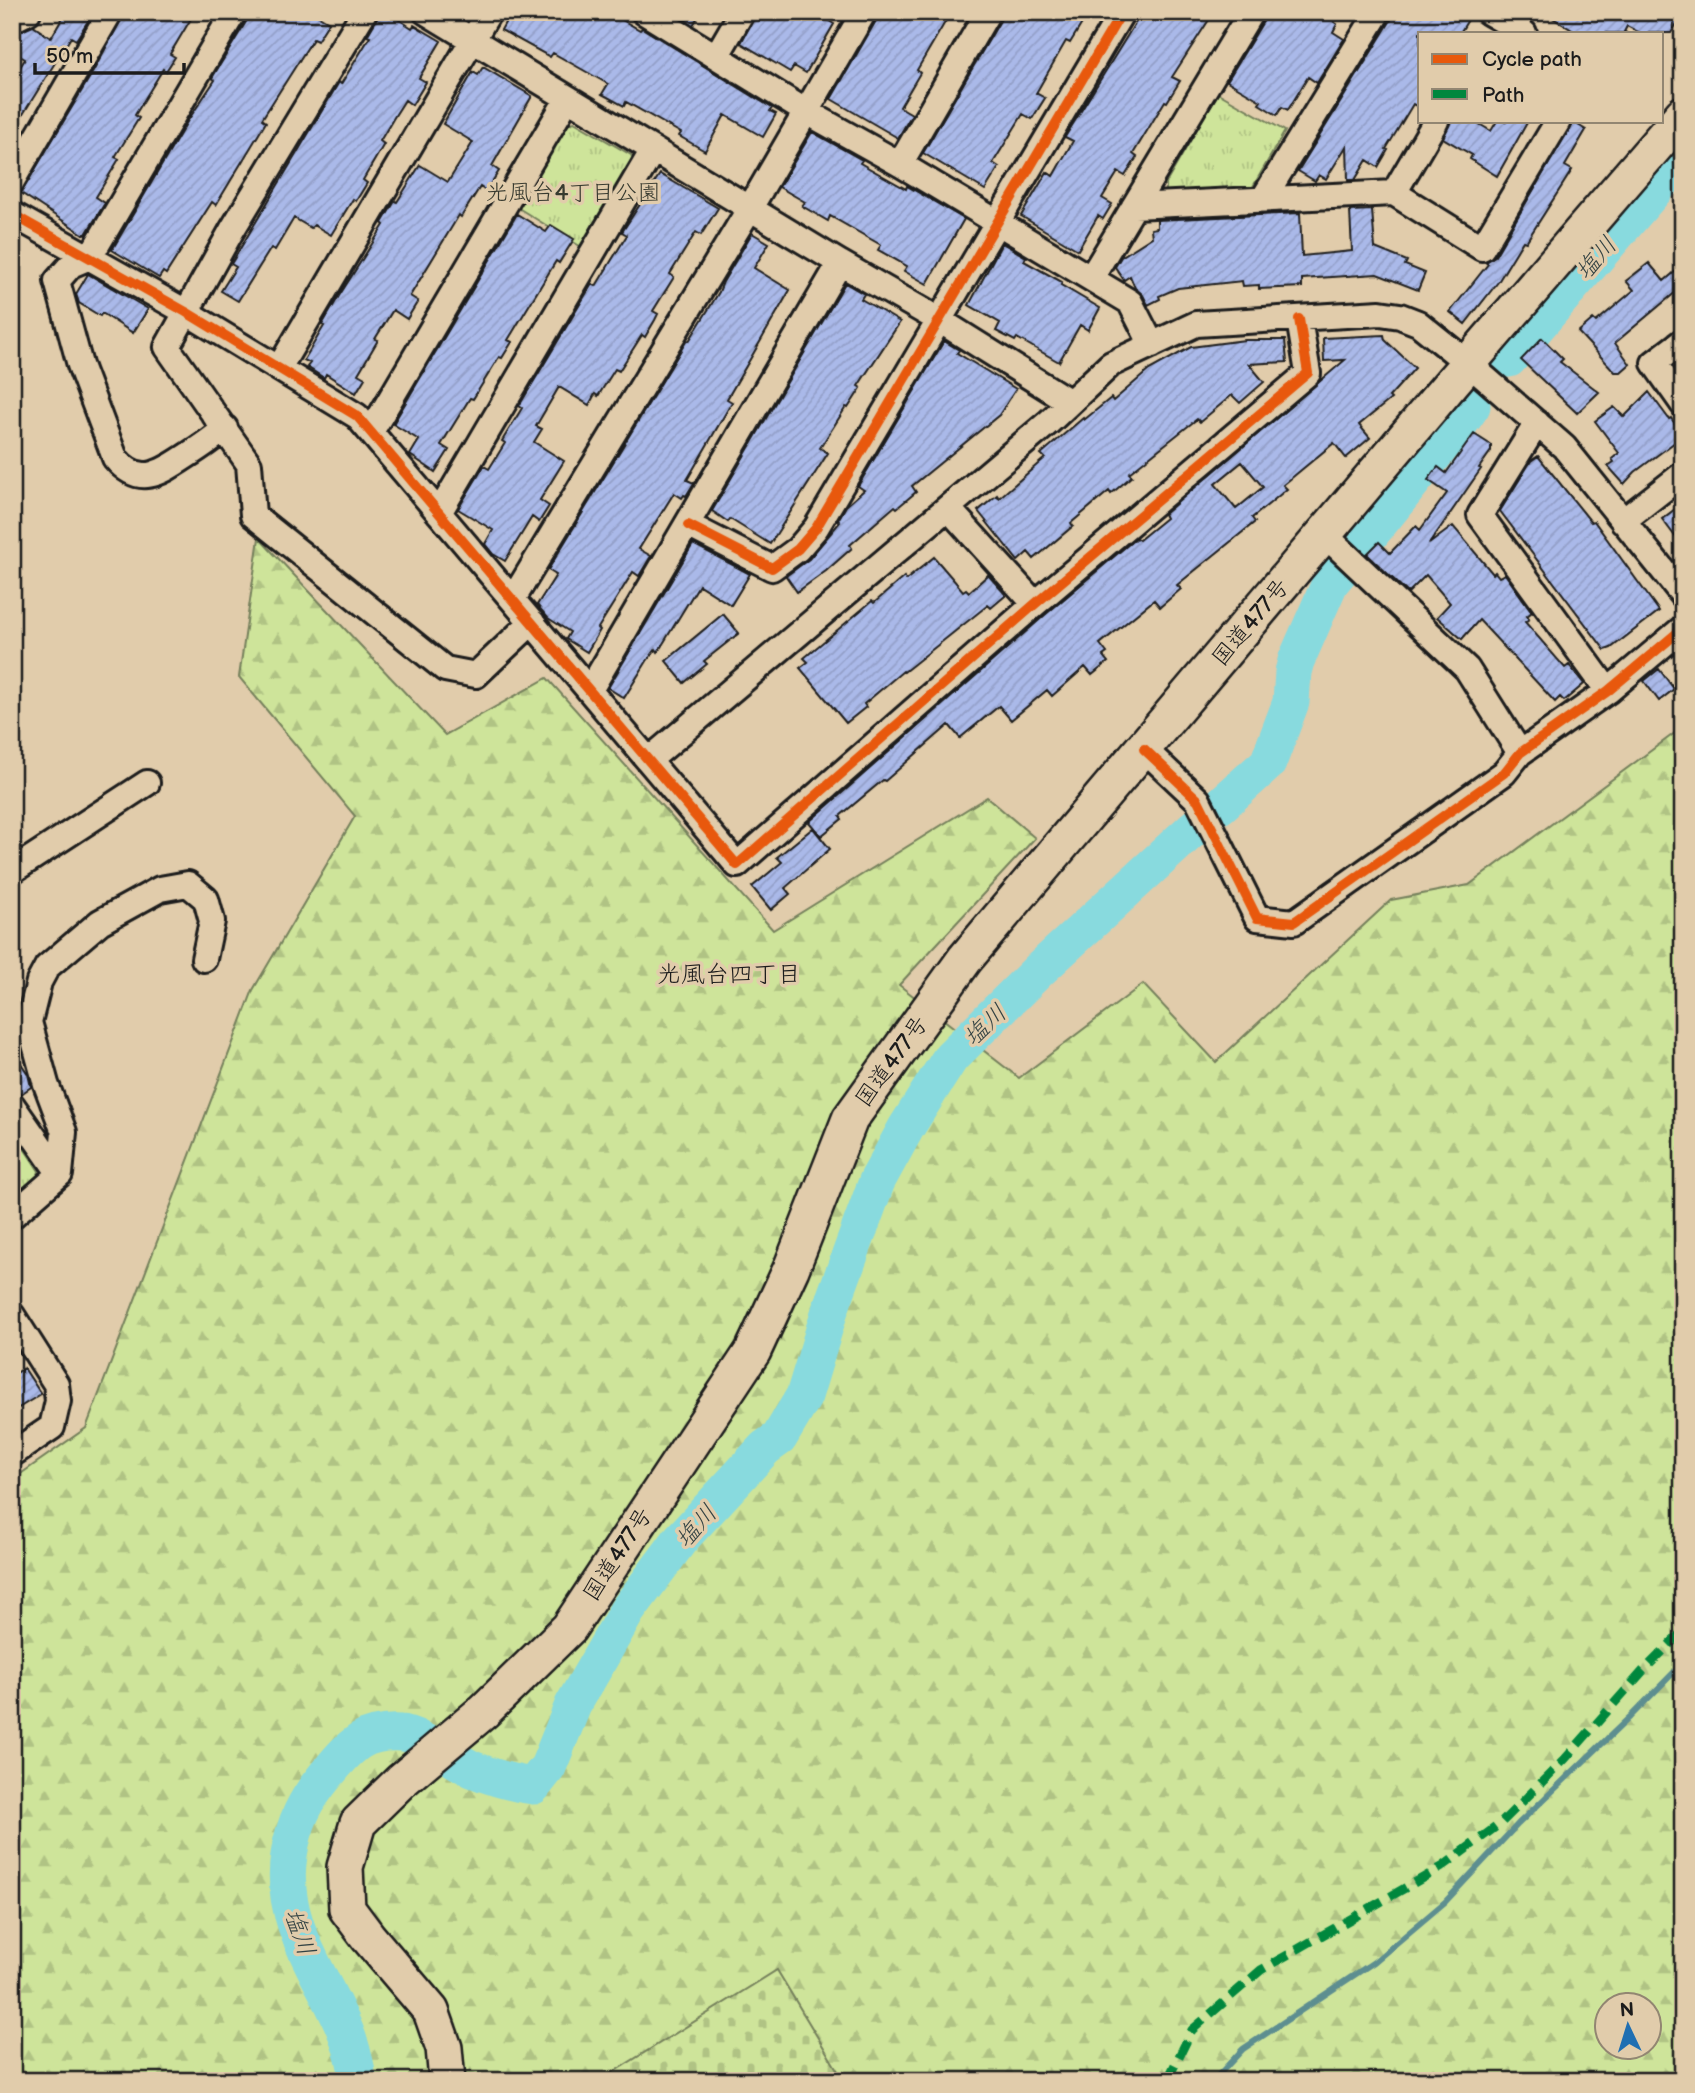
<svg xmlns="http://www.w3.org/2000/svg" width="1695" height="2093" font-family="'Balsamiq Sans','Klee One',sans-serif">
<defs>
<pattern id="forest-firs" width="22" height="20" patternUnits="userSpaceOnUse" patternTransform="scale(1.75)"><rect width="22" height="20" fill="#cee49a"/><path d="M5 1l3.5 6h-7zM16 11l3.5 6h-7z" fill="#b0c384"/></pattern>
<pattern id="cemetery-stones" width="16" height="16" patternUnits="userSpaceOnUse" patternTransform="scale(1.75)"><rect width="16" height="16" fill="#cee49a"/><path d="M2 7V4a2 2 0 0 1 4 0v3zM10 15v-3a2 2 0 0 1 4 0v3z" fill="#b0c384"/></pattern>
<pattern id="park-tufts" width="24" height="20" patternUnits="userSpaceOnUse" patternTransform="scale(1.75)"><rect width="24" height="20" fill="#cee49a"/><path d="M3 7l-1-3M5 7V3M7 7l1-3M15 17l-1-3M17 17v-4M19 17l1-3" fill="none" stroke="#b0c384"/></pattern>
<pattern id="building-hatch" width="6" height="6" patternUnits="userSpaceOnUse" patternTransform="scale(1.75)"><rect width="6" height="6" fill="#aab9e9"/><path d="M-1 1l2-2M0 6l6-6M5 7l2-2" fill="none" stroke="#929ec7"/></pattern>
</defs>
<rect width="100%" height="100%" fill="#e1ccab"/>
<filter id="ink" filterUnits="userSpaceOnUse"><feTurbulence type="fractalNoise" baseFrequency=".0143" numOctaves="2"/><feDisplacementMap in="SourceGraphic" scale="14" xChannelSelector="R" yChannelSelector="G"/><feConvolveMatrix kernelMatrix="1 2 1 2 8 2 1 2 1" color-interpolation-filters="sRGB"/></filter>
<g filter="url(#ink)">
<path fill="url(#forest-firs)" stroke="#75805b" stroke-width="2" fill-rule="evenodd" d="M259,538L445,735L547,678L773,930L987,797L1035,838L899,985L1019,1078L1143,984L1216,1062L1391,900L1469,885L1683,727V2081H12V1480L86,1428L253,990L355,816L239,677ZM1608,2006H1650V2048H1608Z"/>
<path fill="url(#cemetery-stones)" stroke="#75805b" stroke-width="2" d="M777,1970L844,2081H599Z"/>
<path fill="url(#park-tufts)" stroke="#75805b" stroke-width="2" d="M1218,93L1285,131L1251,190L1170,196L1166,190V183Z
M574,122L631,155L636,164L583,248L515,206L565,126Z
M12,1130L39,1171L36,1186L12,1203Z"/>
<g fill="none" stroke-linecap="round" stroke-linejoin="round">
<path stroke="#5d8e90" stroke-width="6" d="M1213,2081L1243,2049L1374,1962L1445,1902L1518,1824L1630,1717L1683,1663"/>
<path stroke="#88dade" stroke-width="37" d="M1509,359L1683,157
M1361,546L1460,423L1472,406
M1220,806L1268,763L1291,702L1293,672L1296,661L1330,583L1340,571
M358,2081C351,2000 275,1942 289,1855C294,1823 305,1800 326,1775C350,1747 361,1731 401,1733C416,1733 455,1761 472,1769C492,1777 512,1783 533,1786L548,1767L573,1705L627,1611L680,1540L765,1448L779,1438L804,1396L830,1310L877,1181L906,1128L951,1057L1038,971L1194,828"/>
</g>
<path fill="url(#building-hatch)" stroke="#1c1c1c" stroke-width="2" fill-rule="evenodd" d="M66,12H85L91,16L76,40L71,37L12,132V80L25,59L12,51V35L33,26L51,38Z
M125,12H195L170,54L175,57L166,71L163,69L135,115L139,118L115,157L119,159L96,197L105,203L86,234H83L21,193L94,70Z
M252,12H312L329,22L317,41L313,39L262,119L266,122L216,205L212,202L166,274L163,272L159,278L112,250L187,122L215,80L212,78Z
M381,12H387L412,28L414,25L441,41L419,78L426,82L412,105L405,100L396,114L380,141L384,144L363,180L367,183L356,201L353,199L331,235L314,225L311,228L294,218L275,250L271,248L238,301L221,291L236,267L231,264L339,82L341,84L370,37L367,36Z
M511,12H608L640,30L642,28L772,108L770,111L776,114L763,137L725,115L705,151L679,136L681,133L626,102L624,106L602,94L608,84L553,53L550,57L501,30Z
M673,12H701L693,25Z
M757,12H814L834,24L806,73L794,66L790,72L741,43Z
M879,12H951L917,70L920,73L900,107L912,114L898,138L831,99L877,19Z
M1003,12H1089L1070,43L1066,41L1036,93L1045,98L1032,119L1023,114L993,163L999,167L985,190L923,153L1001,19Z
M1142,12H1214L1172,77L1180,81L1167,102L1165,101L1133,154L1137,157L1125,176L1118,172L1102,198L1112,204L1103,219L1098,216L1078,250L1021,216L1047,172L1053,176L1073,141L1065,137Z
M1266,12H1339L1334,22L1337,24L1333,32L1344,39L1317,83L1308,77L1288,110L1282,107L1277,115L1259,104L1261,101L1227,81L1264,20Z
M1393,12H1460L1469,18L1460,33H1420V108L1413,104L1386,149L1388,150L1378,167L1367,160L1355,180H1348L1347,145L1326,179L1319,175L1315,181L1298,171L1391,20Z
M1543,12H1591L1603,19L1605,12H1663L1678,22L1671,33H1640L1627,26L1624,32L1627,33H1577Z
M483,67L532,96L492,166L499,171L486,191L480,187L461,217L459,215L410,296L418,301L407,319L393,310L375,339L378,340L358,374L365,378L356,393L326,374L324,378L307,367L310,363L304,360L324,326L322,325L339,296L384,225L382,223L395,201L397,202L420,165L448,182L473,142L443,124L473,72L478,75Z
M1451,121H1474L1491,131L1497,121H1528L1497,176L1470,159L1472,155L1443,138Z
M1573,122L1586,130L1565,166L1572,170L1526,242L1523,241L1498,282L1465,324L1450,312L1488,264L1485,262L1495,256Z
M812,132L862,160L860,163L906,189L907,186L964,219L927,284L904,271L907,266L878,250L881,245L830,216L828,221L802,206L805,202L779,187Z
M660,174L718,208L701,235L696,232L670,274L674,277L653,311L658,314L655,320L645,337L642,335L619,371L615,369L598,396L595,394L589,405L559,387L536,426L542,429L534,442L564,461L540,500L549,506L539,522L532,517L505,561L493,554L485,544L493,530L458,509L484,466L489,469L505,443L502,441L522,408L519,406L592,284L596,286L627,235L622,232Z
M1372,210L1375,248L1407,261L1405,265L1425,273L1418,290L1377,274L1302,279V287L1259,289V285L1243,286L1242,281L1178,288L1159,296L1160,299L1148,305L1143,295L1135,288L1130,276L1124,280L1115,267L1121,257L1152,237L1151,229L1157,228V220L1300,213L1302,256L1352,251L1350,211Z
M517,214L546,232L551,225L574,239L559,263L556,261L508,340L512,342L502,358L499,357L473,399L470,398L441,445L449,450L435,472L410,455L419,440L393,424Z
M752,233L769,243L754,268L790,290L727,399L732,402L687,480L694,483L686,496L684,495L682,498L674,493L639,549L651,556L639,576L633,572L598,628L600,630L587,652L566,639L570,632L548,618L537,605L556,575L548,570L687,340L689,341L719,292L723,282Z
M1002,243L1026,257L1024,261L1062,282L1061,285L1100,308L1088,330L1080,325L1059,362L1017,338L1015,341L996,331L1000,323L969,305Z
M1649,263L1664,281L1683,265V286L1615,343L1630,364L1621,372H1615L1578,332L1593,319L1596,322L1634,290L1626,281Z
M88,274L148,309L133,333L102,313L100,316L79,303L76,294Z
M845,283L864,294L861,299L900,322L858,386L861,388L848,408L846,407L820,448L828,453L770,544L730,519L728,522L712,511Z
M1384,335L1385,340L1415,368L1389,397L1391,399L1359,425L1370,438L1346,458L1334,443L1283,485L1287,489L1252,518L1255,522L1177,585L1181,589L1160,607L1154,600L1100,644L1107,653L1103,656L1108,662L1092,675L1085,667L1052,696L1047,690L1011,720L999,706L960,738L949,725L885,781L883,780L840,816L842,819L821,836L809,822L1045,615L1136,538L1139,540L1166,518L1164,514L1345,360L1324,361L1323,338ZM1242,462L1263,487L1236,509L1215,484Z
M1542,338L1563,359L1560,362L1599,392L1577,413L1521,360Z
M1245,340H1285L1287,362L1249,364L1264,382L1240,403L1232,395L1200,422L1197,419L1129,473L1132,476L1111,494L1109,491L1071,523L1073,526L1034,559L1028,552L1018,561L978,511L997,495L999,498L1045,458L1041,454L1083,418L1084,420L1111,398L1113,401L1149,370L1191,347Z
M944,341L959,350L957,353L1016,389L999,415L912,486L916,492L897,508L895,506L850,545L852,548L826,571L797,592L786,576L809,559L840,522L838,520L846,506L864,490L858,486Z
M1649,392L1669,419L1671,418L1683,436L1635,472L1624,484L1608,466L1614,462L1612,459L1619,453L1595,421L1614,407L1624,417Z
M1474,434L1491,445V451L1479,468L1481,469L1429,544L1453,526L1493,574L1495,572L1499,577L1505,574L1532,612L1527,616L1529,619L1525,622L1565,668L1569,665L1584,684L1564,701L1560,697L1555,702L1479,620L1462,639L1437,617L1450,603L1426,575L1408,593L1367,554L1379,542L1390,553L1416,526L1420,530L1447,493L1428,480L1438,467L1446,473Z
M1538,456L1591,522L1594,521L1659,611L1611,648L1605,650L1500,511L1531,461Z
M1683,503V547L1662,519Z
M693,544L750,574L731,605L699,585L658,652L656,649L647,661L624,698L608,688Z
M934,557L963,591L966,589L969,592L988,575L1005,594V596L991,608L988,605L904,672L903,671L864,704L866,707L846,723L800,668L808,662L804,658L872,601L874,603L904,577L906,580Z
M723,614L739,633L704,661L707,664L684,683L666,661Z
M1659,669L1674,689L1659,701L1644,681Z
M813,828L830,849L785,888L790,894L771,910L752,887L782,862L777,857Z
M12,1050L28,1074L31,1087L21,1094L12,1084Z
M24,1368L41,1394L12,1412V1376Z"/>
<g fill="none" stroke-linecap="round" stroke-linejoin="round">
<defs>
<path id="minor" d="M364,12L232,230L167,347L249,464L253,515L445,669L476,675L532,622
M426,12L840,263L939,320L1070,402
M644,12L805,111L900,164L1130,302L1152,345
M1488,12L1524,33
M12,20L28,12
M717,55L742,12
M900,164L988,12
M12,181L110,12
M1394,193L1436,121
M1263,199L1378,12
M1134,206L1394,193L1482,248L1558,121
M12,214L186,312L357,416L737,865L1035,604L1308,373L1299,319
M1091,278L1251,12
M1683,341L1654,363L1683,404
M279,368L489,12
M1537,423L1480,515L1608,691
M225,428C213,439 199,448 185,457C159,474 139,487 115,458L80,365L57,281L71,265L90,257L234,12
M371,432L568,98
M948,508L1035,604
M439,513L653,150
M1623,521L1683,474
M688,525L772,568L798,549L816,528L1122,12
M1324,534L1467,669L1520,753
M513,599L750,208L864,12
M590,690L840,263
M1144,749L1198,800L1257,918L1294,922L1504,773L1520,753L1608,691L1683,628
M649,760L1049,422L1111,364L1196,324L1380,313L1400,316L1418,323L1469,364L1564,447L1683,595
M12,871L147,783
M12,1105L60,1174L12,1216
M60,1174L64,1132L46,1084L29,1022L39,982L47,967L100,922L160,889L188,884L206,899L212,921L204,959
M12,1315L56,1384L58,1401L52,1427L12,1454"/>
<path id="highway" d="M447,2081L444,2048L431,2011L368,1937L347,1909L345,1867L358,1823L401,1781L484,1711L569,1628L753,1351L791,1269L850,1119L965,959L1453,381L1683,114"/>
</defs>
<use href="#minor" stroke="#1c1c1c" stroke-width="30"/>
<use href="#highway" stroke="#1c1c1c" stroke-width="40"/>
<use href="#minor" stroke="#e1ccab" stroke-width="24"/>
<use href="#highway" stroke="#e1ccab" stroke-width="35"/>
<path stroke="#00873e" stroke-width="9" stroke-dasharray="18 9" stroke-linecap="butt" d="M1167,2081L1192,2030L1261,1970L1442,1867L1501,1823L1565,1759L1643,1671L1683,1631"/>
<defs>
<path id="cycleway" d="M12,214L186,312L357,416L737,865L1035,604L1308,373L1299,319
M688,525L772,568L798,549L816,528L1122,12
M1144,749L1198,800L1257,918L1294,922L1504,773L1520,753L1608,691L1683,628"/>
</defs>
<use href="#cycleway" stroke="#e1ccab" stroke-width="15"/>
<use href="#cycleway" stroke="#e8590c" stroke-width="10"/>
</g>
</g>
<g text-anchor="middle" stroke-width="7" stroke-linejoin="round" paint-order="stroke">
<g font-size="23" fill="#373a2f" stroke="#e1ccab">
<text x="573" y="200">光風台4丁目公園</text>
</g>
<g font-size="23" fill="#1c1c1c" stroke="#e1ccab">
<text transform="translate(1250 622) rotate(-50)" y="8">国道477号</text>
<text transform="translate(891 1061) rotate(-54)" y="8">国道477号</text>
<text transform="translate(617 1554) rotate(-57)" y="8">国道477号</text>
</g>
<g font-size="24" font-style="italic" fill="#324243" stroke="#e1ccab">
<text transform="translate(1596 258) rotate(-49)" y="8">塩川</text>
<text transform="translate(985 1025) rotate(-43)" y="8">塩川</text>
<text transform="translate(696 1526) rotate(-48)" y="8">塩川</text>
<text transform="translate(300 1932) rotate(71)" y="8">塩川</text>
</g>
<g font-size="24" fill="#1c1c1c" stroke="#e1ccab">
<text x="729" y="982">光風台四丁目</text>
</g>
</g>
<rect width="1695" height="2093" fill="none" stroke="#e1ccab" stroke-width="42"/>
<rect x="21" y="21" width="1653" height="2051" fill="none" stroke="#1c1c1c" stroke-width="2.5" filter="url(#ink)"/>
<rect x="1418" y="32" width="245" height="91" fill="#e1ccab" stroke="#928672" stroke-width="2"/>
<rect x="1432" y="54" width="35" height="10" fill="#e8590c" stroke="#928672" stroke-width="2"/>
<text x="1482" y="66" font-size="21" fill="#1c1c1c">Cycle path</text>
<rect x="1432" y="89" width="35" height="10" fill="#00873e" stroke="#928672" stroke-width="2"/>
<text x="1482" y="102" font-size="21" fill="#1c1c1c">Path</text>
<g transform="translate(1628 2026) rotate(356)"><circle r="33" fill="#e1ccab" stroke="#928672" stroke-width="2"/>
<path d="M0-5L12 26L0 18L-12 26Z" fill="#1f6fb2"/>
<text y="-10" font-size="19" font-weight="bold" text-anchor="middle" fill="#1c1c1c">N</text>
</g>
<path d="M35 63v10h149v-10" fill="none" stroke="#1c1c1c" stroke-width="3.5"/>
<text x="46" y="63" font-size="21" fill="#1c1c1c" stroke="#e1ccab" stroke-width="5" paint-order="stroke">50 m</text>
</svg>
